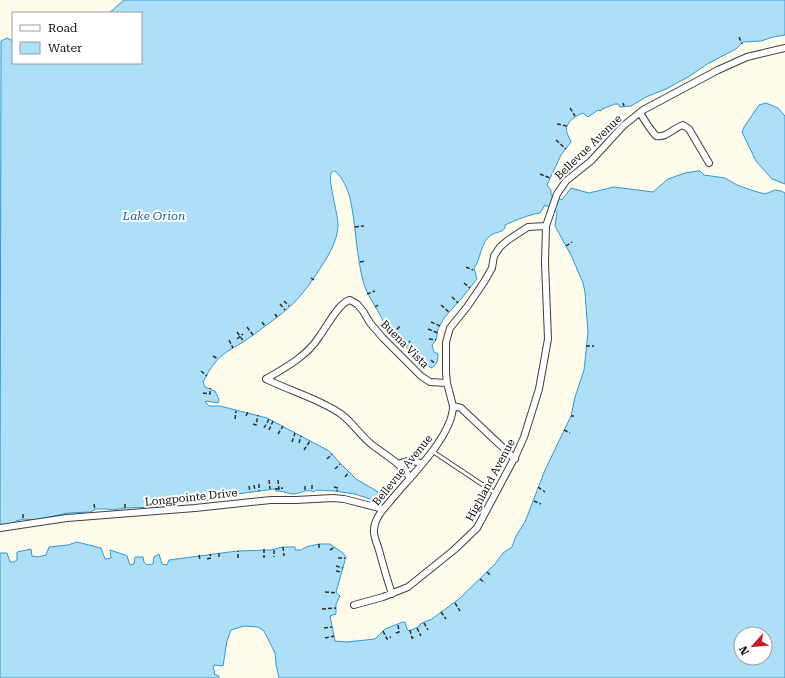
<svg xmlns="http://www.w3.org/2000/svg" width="785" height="678" font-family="'Roboto Serif',serif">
<rect width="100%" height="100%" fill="#fffbeb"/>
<path fill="#addff9" stroke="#3098d4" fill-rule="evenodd" d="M124,0H785V35L773,37L761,41L743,42L736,49L709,63L688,77L666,89L646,97L631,106L620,107L618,104H615L602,109L601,111L598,110L588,117L583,113C575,116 564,123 567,133C568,136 570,139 571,142L561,155L547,185L551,190V195L562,200L571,188L589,193L614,187L653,192L668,179L685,173L697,171H700L704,175L725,178L737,185L754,191L765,194L775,190L781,191L785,193V678H279L276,664L275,653L264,631L258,627L244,626L231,630L227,641L223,666L214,665L213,669L215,671L214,674L219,676V678H0V553H7L10,562H14L17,560V552L31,549L32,556L38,557L46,555L49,547L68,545L77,542L101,548L105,559L111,558L110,550L125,555L127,556L130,565L134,564L135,557H143L144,562L147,565L153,564L154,557L159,554L162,564L167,565L169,560L237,551L271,550L283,547H295V550H301L306,547L319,544H330L343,553L346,557L336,592L340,596L336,604V614L330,616L335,641L347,642L375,639L385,629L403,622H405L407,629L409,631L420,626V624L432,619L459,599L495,564L503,553L512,547L516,536L525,522L545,470L571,416L575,397L584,370L585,361L588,333L585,292L583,283L572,257L555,226L557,213L554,209L545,205L540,213C528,215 516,220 505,225V228C501,233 496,232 491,235C481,242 481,257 475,267L474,268L477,279L461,299L444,318L438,329L436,340L432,345L434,352L438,354C438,360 437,365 431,368L401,343L391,333H387C383,313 368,300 363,281C356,254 356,225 350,198C347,188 343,178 335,171C333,172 332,171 331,174C328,180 338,214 338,225C338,237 332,249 326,259C313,280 300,300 280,315C268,324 255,334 243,342C232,349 222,353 214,364C211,367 205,378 203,382L205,387L215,391L219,400L218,403L206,401L205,402L209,406H220L267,418L329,451L340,463L356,479L385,496L384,499L376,501L355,494L334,491L316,490L314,492C307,488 300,494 292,494C287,493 282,491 276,491L275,489L237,494L236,496L226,498L222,496H217L216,499L200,501L198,500H189L185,502L159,507L125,508L113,510L107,509H96L90,512L68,513L35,520L24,519L16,521L14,524L0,526L1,41L7,38L13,41V63H141V13H109ZM741,634H765V658H741Z
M766,103L778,108L785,116V184L772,179L756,161L742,132L744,127L759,105Z"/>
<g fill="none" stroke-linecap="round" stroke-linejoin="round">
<defs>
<path id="service" d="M432,451L495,493"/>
<path id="minor" d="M640,113L649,127L656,136C667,138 673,128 683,125L689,129L709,163
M266,379C285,368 307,356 319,337C326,328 339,302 350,300L357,304L363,311L370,323L383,338L421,376L430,382L447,383L453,406L461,408L515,459
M266,379C290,391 320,399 341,414C353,423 360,435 371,444C385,455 401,463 410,478
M447,383L446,373V342L450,328L467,307L484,282L492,268L494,256L500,247L508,240L528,227L546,226
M398,464C406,461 414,459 422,464
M0,528L67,518L195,508L271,500H296L333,498L344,499L383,509
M392,594C387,579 383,565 379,550C377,543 373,536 374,529C375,516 385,508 392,499C411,476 453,435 453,406
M354,605L383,597L408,587L454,550L477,528L516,455L524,437L539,389L548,339L545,263L546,226L557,194L566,181L591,161L623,126L643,110L718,70L747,57L785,48"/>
</defs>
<use href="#service" stroke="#3f3f3f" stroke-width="5"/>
<use href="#minor" stroke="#3f3f3f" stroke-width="8"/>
<path stroke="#2e2e2e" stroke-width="1.5" stroke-dasharray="4 2" stroke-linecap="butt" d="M739,37L742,44
M623,103L624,106
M570,108L575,116
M557,124L567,126
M556,140L566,149
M540,174L550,178
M355,227L364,226
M566,246L572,242
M360,262L366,261
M466,267L473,270
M311,278L314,280
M464,283L470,288
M367,294L375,291
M452,297L458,303
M284,301L289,306
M280,304L285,310
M441,305L449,312
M375,307L378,305
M275,314L277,317
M262,322L265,326
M431,322L440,326
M385,326L389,322
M247,327L253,335
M428,329L438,333
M237,332L244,342
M393,334L400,326
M237,339L243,334
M429,339L436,340
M229,340L233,348
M586,346H594
M405,347L410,341
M414,354L416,349
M213,356L218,359
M421,360L423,358
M431,360L435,364
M201,371L207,376
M203,393L210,394V388
M246,416L248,412
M571,416H574
M235,419L236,411
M253,424L256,425L258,415
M264,428L269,419
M269,430L273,421
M564,430L570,433
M278,434L283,426
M292,442L295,433
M299,443L301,436
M304,450L310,441
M327,459L332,454
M335,469L340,464
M345,477L349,472
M269,480L270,489
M278,480L279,490
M259,484V491
M254,485L255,491
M312,485V491
M249,486L250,492
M305,486V491
M334,487L338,488L337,491
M538,487L545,492
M275,489L283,488
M221,490V496
M216,491L217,496
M201,492L202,501
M231,493L232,497
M180,495L181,503
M534,501L541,504
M94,504L95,510
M125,504V508
M23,514V519
M319,544V548
M283,547L284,556
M264,549V558
M274,550V557
M330,550L335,547
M219,553V557
M199,555L200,560
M238,558V551
M338,558H345
M207,559L211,558L210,554
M336,566L343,568
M336,571L342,572
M487,572L491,576
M480,579L485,583
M325,592L337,593
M455,603L460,611
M322,609L336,608
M441,612L446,619
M424,623L428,630
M324,628L332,627
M417,628L421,636
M410,630L412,638L415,637
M383,631L387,639L391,637
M396,633L399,632L398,624
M325,638L334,636"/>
<use href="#service" stroke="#fff" stroke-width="3"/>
<use href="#minor" stroke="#fff" stroke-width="6"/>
</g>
<g text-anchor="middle" stroke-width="4" stroke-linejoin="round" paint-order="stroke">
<g font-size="11" fill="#0c0c0c" stroke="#fff">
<text transform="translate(588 147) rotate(-44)" y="4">Bellevue Avenue</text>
<text transform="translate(405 344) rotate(45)" y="4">Buena Vista</text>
<text transform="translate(402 470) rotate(-51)" y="4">Bellevue Avenue</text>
<text transform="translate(490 480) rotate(-62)" y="4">Highland Avenue</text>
<text transform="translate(191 497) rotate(-6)" y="4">Longpointe Drive</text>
</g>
<g font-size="12" font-style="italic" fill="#1068a4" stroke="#fff">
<text x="154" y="220">Lake Orion</text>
</g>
</g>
<rect x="12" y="12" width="130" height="52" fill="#ffffff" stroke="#9e9e9e"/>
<rect x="20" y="25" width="20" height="6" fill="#ffffff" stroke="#9e9e9e"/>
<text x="48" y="32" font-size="12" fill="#0c0c0c">Road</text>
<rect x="20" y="42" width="20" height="12" fill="#addff9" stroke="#9e9e9e"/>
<text x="48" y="52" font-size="12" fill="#0c0c0c">Water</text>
<g transform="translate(753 646) rotate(243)"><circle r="19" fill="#ffffff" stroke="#9e9e9e"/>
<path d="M0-3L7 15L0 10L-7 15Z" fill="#c31d2a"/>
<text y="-6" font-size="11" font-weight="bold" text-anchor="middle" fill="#0c0c0c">N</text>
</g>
</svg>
